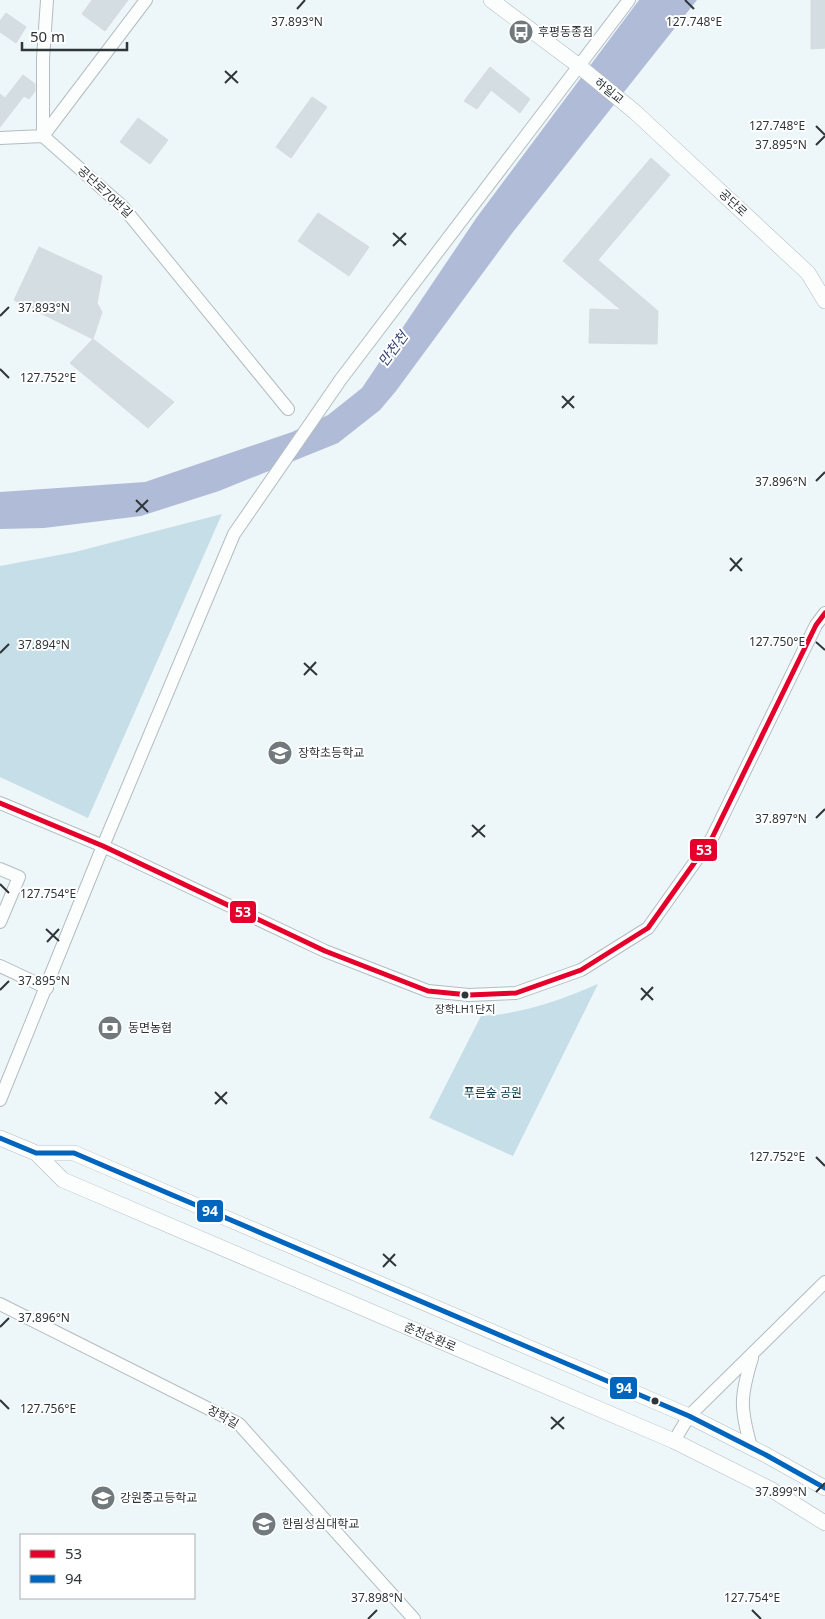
<svg xmlns="http://www.w3.org/2000/svg" width="825" height="1619" font-family="'Noto Sans','Noto Sans KR',sans-serif">
<rect width="100%" height="100%" fill="#edf6f9"/>
<path fill="#c5dee7" d="M222,514L88,818L0,777V566L75,552Z
M598,984L513,1156L429,1118L481,1016C522,1014 561,1000 598,984Z"/>
<path fill="#b0bcd7" d="M639,0H697L513,232L396,391L380,410L338,443L219,491L141,516L44,528L0,529V492L145,482L292,432L328,415L362,388L477,217Z"/>
<path fill="#d3dde2" stroke="#d5dcdf" d="M92,0H128L105,31L82,14Z
M811,0H825V48L811,49Z
M6,13L26,27L16,43L0,32V21Z
M490,67L530,99L520,113L491,90L477,109L464,101Z
M23,75L35,84V91L29,99L24,96L0,127V94L5,98Z
M312,97L327,107L291,158L276,147Z
M138,118L168,140L150,164L120,142Z
M651,158L670,175L598,260L658,311L657,344L589,343L590,309L621,310L563,261Z
M318,213L369,247L349,276L298,241Z
M39,247L102,276L97,303L102,312L93,339L14,300Z
M93,339L174,402L148,428L70,363Z"/>
<g fill="none" stroke-linecap="round" stroke-linejoin="round">
<defs>
<path id="minor" d="M43,136L123,207L288,409
M43,136L146,0
M43,136V59L47,0
M0,138L43,136
M0,803L103,846L325,951L428,991L469,995L516,993L581,970L648,928L712,838L816,625L825,613
M0,869L19,877L0,922
M0,966L47,988
M0,1100L103,846L234,534L341,379L629,0
M0,1304L239,1424L414,1619
M674,1441L689,1416L825,1282
M751,1447C740,1408 740,1397 752,1358"/>
<path id="tertiary" d="M491,0L579,66L635,112L808,273L825,301
M0,1138L36,1153H74L689,1416L766,1455L825,1488
M36,1153L63,1180L674,1441L772,1490L825,1523"/>
</defs>
<use href="#minor" stroke="#b4bcbf" stroke-width="14"/>
<use href="#tertiary" stroke="#b4bcbf" stroke-width="16"/>
<use href="#minor" stroke="#fcfefe" stroke-width="12"/>
<use href="#tertiary" stroke="#fcfefe" stroke-width="15"/>
<defs>
<path id="bus-1" d="M0,803L103,846L325,951L428,991L469,995L516,993L581,970L648,928L712,838L816,625L825,613"/>
<path id="bus-2" d="M0,1138L36,1153H74L689,1416L766,1455L825,1488"/>
</defs>
<use href="#bus-1" stroke="#fff" stroke-width="9"/>
<use href="#bus-2" stroke="#fff" stroke-width="9"/>
<use href="#bus-1" stroke="#e4002b" stroke-width="5"/>
<use href="#bus-2" stroke="#0065bd" stroke-width="5"/>
</g>
<path fill="none" stroke="#2e3639" stroke-width="2" d="M685,0L694,9M297,9L305,0M225,71L238,83M225,83L237,71M816,126L825,135M816,145L825,136M393,233L406,245M393,246L406,233M0,316L9,307M0,369L9,378M562,396L574,408M562,408L574,396M816,481L825,472M136,500L148,512M136,512L148,500M730,558L742,571M730,571L742,558M816,642L825,650M0,653L9,644M304,663L317,675M304,675L316,662M816,818L825,809M472,825L485,837M472,837L485,825M0,884L9,893M46,929L59,941M47,942L59,929M641,988L653,1000M0,990L9,981M641,1000L653,987M215,1092L227,1104M215,1104L227,1092M816,1157L825,1166M383,1254L396,1266M383,1267L395,1254M0,1327L9,1318M0,1400L9,1409M551,1417L564,1429M551,1429L564,1417M816,1492L825,1483M752,1610L761,1619M368,1619L377,1610"/>
<defs>
<symbol id="bus-disc" viewBox="-11 -11 22 22"><circle r="9.5" fill="#71797c" stroke="#fff"/><path d="M-5-6H5V4H4V6H2V4H-2V6H-4V4H-5ZM-3.5-4V0h7V-4ZM-3.5 1.2v1.5H-2V1.2ZM2 1.2v1.5H3.5V1.2Z" fill="#fff"/></symbol>
<symbol id="school-disc" viewBox="-11 -11 22 22"><circle r="9.5" fill="#71797c" stroke="#fff"/><path d="M0-5L7-2L0 1L-7-2ZM-4 1L0 2.5L4 1V4Q0 6-4 4Z" fill="#fff"/></symbol>
<symbol id="bank-disc" viewBox="-11 -11 22 22"><circle r="9.5" fill="#71797c" stroke="#fff"/><path d="M-6-4H6V4H-6ZM0-2.3a2.3 2.3 0 1 0 0 4.6a2.3 2.3 0 1 0 0-4.6Z" fill="#fff"/></symbol>
<symbol id="university-disc" viewBox="-11 -11 22 22"><circle r="9.5" fill="#71797c" stroke="#fff"/><path d="M0-5L7-2L0 1L-7-2ZM-4 1L0 2.5L4 1V4Q0 6-4 4Z" fill="#fff"/></symbol>
</defs>
<g fill-rule="evenodd">
<use href="#bus-disc" x="507" y="18" width="28" height="28"/>
<use href="#school-disc" x="266" y="739" width="28" height="28"/>
<use href="#bank-disc" x="96" y="1014" width="28" height="28"/>
<use href="#school-disc" x="89" y="1484" width="28" height="28"/>
<use href="#university-disc" x="250" y="1510" width="28" height="28"/>
</g>
<g fill="#2e3639" stroke="#fff" stroke-width="2">
<circle cx="465" cy="995" r="4.5"/>
<circle cx="655" cy="1401" r="4.5"/>
</g>
<g text-anchor="middle" stroke-width="4" stroke-linejoin="round" paint-order="stroke">
<g font-size="11" fill="#2e3639" stroke="#fff">
<text x="465" y="1013">장학LH1단지</text>
</g>
<g font-size="12" fill="#2e3639" stroke="#fff" text-anchor="start">
<text x="538" y="36">후평동종점</text>
<text x="298" y="757">장학초등학교</text>
<text x="128" y="1032">동면농협</text>
<text x="120" y="1502">강원중고등학교</text>
<text x="282" y="1528">한림성심대학교</text>
</g>
<g font-size="12" fill="#2e3639" stroke="#fff">
<text transform="translate(609 91) rotate(39)" y="4">하일교</text>
<text transform="translate(105 192) rotate(43)" y="4">공단로70번길</text>
<text transform="translate(733 203) rotate(43)" y="4">공단로</text>
<text transform="translate(430 1337) rotate(23)" y="4">춘천순환로</text>
<text transform="translate(223 1417) rotate(29)" y="4">장학길</text>
</g>
<g font-size="12" fill="#093945" stroke="#fff">
<text x="493" y="1097">푸른숲 공원</text>
</g>
<g font-size="14" font-style="italic" fill="#334174" stroke="#fff">
<text transform="translate(393 349) rotate(-53)" y="5">만천천</text>
</g>
</g>
<g font-size="12" text-anchor="middle" fill="#2e3639" stroke="#fff" stroke-width="4" stroke-linejoin="round" paint-order="stroke">
<text x="694" y="26">127.748°E</text>
<text x="297" y="26">37.893°N</text>
<text x="777" y="130">127.748°E</text>
<text x="781" y="149">37.895°N</text>
<text x="44" y="312">37.893°N</text>
<text x="48" y="382">127.752°E</text>
<text x="781" y="486">37.896°N</text>
<text x="777" y="646">127.750°E</text>
<text x="44" y="649">37.894°N</text>
<text x="781" y="823">37.897°N</text>
<text x="48" y="898">127.754°E</text>
<text x="44" y="985">37.895°N</text>
<text x="777" y="1161">127.752°E</text>
<text x="44" y="1322">37.896°N</text>
<text x="48" y="1413">127.756°E</text>
<text x="781" y="1496">37.899°N</text>
<text x="377" y="1602">37.898°N</text>
<text x="752" y="1602">127.754°E</text>
</g>
<g stroke="#fff" stroke-width="2">
<rect x="689" y="838" width="29" height="24" rx="5" fill="#e4002b"/>
<rect x="229" y="900" width="28" height="24" rx="5" fill="#e4002b"/>
<rect x="196" y="1199" width="28" height="24" rx="5" fill="#0065bd"/>
<rect x="609" y="1376" width="29" height="24" rx="5" fill="#0065bd"/>
</g>
<g font-size="14" text-anchor="middle" font-weight="bold" fill="#fff">
<text x="704" y="855">53</text>
<text x="243" y="917">53</text>
<text x="210" y="1216">94</text>
<text x="624" y="1393">94</text>
</g>
<rect x="20" y="1534" width="175" height="65" fill="#ffffff" stroke="#abafb0"/>
<rect x="30" y="1550" width="25" height="8" fill="#e4002b" stroke="#abafb0"/>
<text x="65" y="1559" font-size="15" fill="#2e3639">53</text>
<rect x="30" y="1575" width="25" height="8" fill="#0065bd" stroke="#abafb0"/>
<text x="65" y="1584" font-size="15" fill="#2e3639">94</text>
<path d="M22 42v8h105v-8" fill="none" stroke="#2e3639" stroke-width="2.5"/>
<text x="30" y="42" font-size="15" fill="#2e3639" stroke="#ffffff" stroke-width="4" paint-order="stroke">50 m</text>
</svg>
